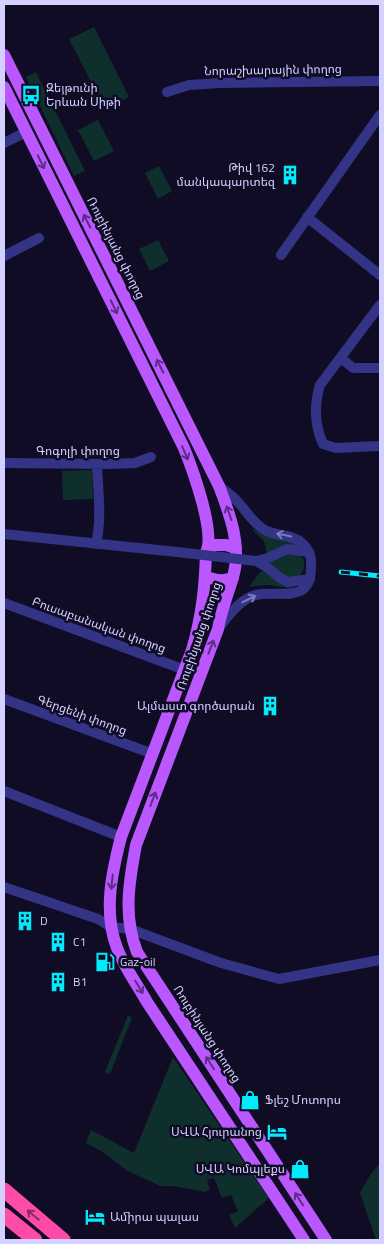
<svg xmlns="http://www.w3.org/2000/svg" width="384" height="1244" font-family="'Titillium Web','Noto Sans Armenian',sans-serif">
<rect width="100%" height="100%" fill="#100c25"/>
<path fill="#0f2f2d" d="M94,27L129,97L105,109L69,39Z
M36,72L85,171L74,176L26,77Z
M98,120L114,151L94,161L78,130Z
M159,166L172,191L158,199L145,173Z
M158,240L169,261L150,271L139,249Z
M92,470L93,499L63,500L62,471Z
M249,527L263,535L290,540L299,546L267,554L264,541Z
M285,553L300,555L304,560V567C297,592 279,570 268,563Z
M264,571L298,585C289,591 280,586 270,585C263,585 256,586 249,587L260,572Z
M128,1015L132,1018L110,1074L105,1072Z
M173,1057L269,1198L235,1228L229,1215L238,1211L231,1195L222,1198L214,1178L207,1180L210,1189L205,1192L173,1186H160L126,1170L103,1152L86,1143L91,1130L134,1153Z
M380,1163V1240H376L360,1193L370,1175Z"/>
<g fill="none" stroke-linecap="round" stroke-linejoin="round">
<path stroke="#343487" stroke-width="10" d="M167,92L189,85L220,83L380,81
M4,143L26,132
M307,217L380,275
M281,255L380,115
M4,256L39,238
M380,305L320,385C314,405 314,424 323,444L336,448L380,446
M341,358L353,368H380
M4,463L111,464L135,463L151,457
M4,534L177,552
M96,544C102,518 98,491 97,464
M256,561L268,568L280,578L288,582L310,579
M256,561L268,558L287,549L309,552
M4,603L185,670
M219,628C227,617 236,605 248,598C271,585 311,610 311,567C312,558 309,549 302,543C291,533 275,537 263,529C252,522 246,510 237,501C232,495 225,491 219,486
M4,699L153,754
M4,791L121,837
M4,887L98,919L111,927L130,929L221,963L279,979L380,960"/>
<path stroke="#ba57ff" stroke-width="12" d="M4,55L219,486C230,515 242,546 233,577C228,594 221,611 218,629L136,845C129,882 123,916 137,952L326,1240
M4,87L184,448C192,468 216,533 206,552C205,587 202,616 192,650L121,837C112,872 103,912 117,948C124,967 137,984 147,1002L304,1240
M208,547L210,549L213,545H226L236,548
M205,576C215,580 222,582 233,578"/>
<path stroke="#ff4ba8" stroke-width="15" d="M4,1190L63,1240
M4,1215L35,1240"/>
<defs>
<path id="rail" d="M341,572L380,576"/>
</defs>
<use href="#rail" stroke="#00ebfb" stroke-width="5"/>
<use href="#rail" stroke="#100c25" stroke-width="3" stroke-dasharray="9" stroke-linecap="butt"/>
<path stroke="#343487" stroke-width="10" d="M177,552L256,561"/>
</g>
<defs><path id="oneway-shaft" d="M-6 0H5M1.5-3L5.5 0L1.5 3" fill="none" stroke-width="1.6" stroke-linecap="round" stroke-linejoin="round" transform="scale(1.25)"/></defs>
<g stroke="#5c2e87">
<use href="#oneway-shaft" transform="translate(41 162) rotate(64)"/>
<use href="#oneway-shaft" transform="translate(87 221) rotate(-117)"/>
<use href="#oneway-shaft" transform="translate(114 307) rotate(64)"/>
<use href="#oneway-shaft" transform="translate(160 366) rotate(-117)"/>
<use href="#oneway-shaft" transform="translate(185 453) rotate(67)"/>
<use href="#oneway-shaft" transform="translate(229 513) rotate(-109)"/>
<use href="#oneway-shaft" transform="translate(211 647) rotate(-69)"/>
<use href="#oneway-shaft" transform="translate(153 799) rotate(-69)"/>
<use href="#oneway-shaft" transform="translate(112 882) rotate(96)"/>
<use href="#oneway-shaft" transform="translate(139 987) rotate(59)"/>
<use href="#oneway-shaft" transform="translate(210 1063) rotate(-123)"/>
<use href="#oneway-shaft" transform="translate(299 1199) rotate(-123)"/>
</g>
<g stroke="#7c7abd">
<use href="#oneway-shaft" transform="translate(284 535) rotate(-169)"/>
<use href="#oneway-shaft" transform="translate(249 599) rotate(-26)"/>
</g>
<use stroke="#882c66" href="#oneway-shaft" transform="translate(33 1215) rotate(-140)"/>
<defs>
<symbol id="bus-bare" viewBox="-9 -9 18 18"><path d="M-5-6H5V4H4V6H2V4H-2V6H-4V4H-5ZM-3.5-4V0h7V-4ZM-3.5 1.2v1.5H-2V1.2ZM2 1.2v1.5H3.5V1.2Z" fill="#00ebfb" stroke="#100c25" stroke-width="2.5" paint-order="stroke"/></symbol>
<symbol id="building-bare" viewBox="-9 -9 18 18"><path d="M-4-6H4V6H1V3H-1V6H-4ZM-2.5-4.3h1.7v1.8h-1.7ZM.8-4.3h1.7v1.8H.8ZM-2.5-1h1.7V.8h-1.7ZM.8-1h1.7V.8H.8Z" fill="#00ebfb" stroke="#100c25" stroke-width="2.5" paint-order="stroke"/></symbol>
<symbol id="fuel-bare" viewBox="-9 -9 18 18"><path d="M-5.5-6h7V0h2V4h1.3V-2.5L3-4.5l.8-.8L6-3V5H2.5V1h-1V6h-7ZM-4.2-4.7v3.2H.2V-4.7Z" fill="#00ebfb" stroke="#100c25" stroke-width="2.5" paint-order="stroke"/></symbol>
<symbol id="shop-bare" viewBox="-9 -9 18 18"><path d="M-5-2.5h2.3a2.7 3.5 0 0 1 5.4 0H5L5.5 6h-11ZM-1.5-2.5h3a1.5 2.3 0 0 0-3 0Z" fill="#00ebfb" stroke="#100c25" stroke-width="2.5" paint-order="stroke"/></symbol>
<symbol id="hotel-bare" viewBox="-9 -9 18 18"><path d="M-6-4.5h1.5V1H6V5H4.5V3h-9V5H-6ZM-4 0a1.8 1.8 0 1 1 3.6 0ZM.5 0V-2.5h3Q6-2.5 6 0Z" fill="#00ebfb" stroke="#100c25" stroke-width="2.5" paint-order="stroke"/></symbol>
</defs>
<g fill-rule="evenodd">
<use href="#bus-bare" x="17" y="81" width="28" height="28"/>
<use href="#building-bare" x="276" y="161" width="28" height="28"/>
<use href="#building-bare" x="256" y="692" width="28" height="28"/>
<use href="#building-bare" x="11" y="907" width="28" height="28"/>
<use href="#building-bare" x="44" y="928" width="28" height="28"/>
<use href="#fuel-bare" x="91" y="948" width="28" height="28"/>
<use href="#building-bare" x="44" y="968" width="28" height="28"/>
<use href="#shop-bare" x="236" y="1086" width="28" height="28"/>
<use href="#hotel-bare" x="263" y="1118" width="28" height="28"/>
<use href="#shop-bare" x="286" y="1155" width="28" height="28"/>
<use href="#hotel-bare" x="81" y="1203" width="28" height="28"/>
</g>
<g text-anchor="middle" stroke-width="5" stroke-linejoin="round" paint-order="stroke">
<g font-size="12" fill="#d4d0ff" stroke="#100c25">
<text transform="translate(273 70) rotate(-1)" y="4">Նորաշխարային փողոց</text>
<text transform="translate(116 248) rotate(63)" y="4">Ռուբինյանց փողոց</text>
<text x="78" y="455">Գոգոլի փողոց</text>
<text transform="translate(99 625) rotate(20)" y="4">Բուսաբանական փողոց</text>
<text transform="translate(199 636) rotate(-71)" y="4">Ռուբինյանց փողոց</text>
<text transform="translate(82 715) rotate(20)" y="4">Գերցենի փողոց</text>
<text transform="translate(207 1034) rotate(57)" y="4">Ռուբինյանց փողոց</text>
</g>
<g font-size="12" fill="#d4d0ff" stroke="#100c25" text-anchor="start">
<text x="46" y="92">Զեյթունի<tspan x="46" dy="14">Երևան Սիթի</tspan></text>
<text x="275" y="172" text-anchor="end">Թիվ 162<tspan x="275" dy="14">մանկապարտեզ</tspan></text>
<text x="255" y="710" text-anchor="end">Ալմաստ գործարան</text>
<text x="40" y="925">D</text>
<text x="73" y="946">C1</text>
<text x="120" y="966">Gaz-oil</text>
<text x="73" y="986">B1</text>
<text x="265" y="1104">Ֆլեշ Մոտորս</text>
<text x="262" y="1136" text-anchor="end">ՍՎԱ Հյուրանոց</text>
<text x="285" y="1173" text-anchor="end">ՍՎԱ Կոմպլեքս</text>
<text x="110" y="1221">Ամիրա պալաս</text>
</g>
</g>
<rect width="384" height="1244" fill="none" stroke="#d4d0ff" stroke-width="10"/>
</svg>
